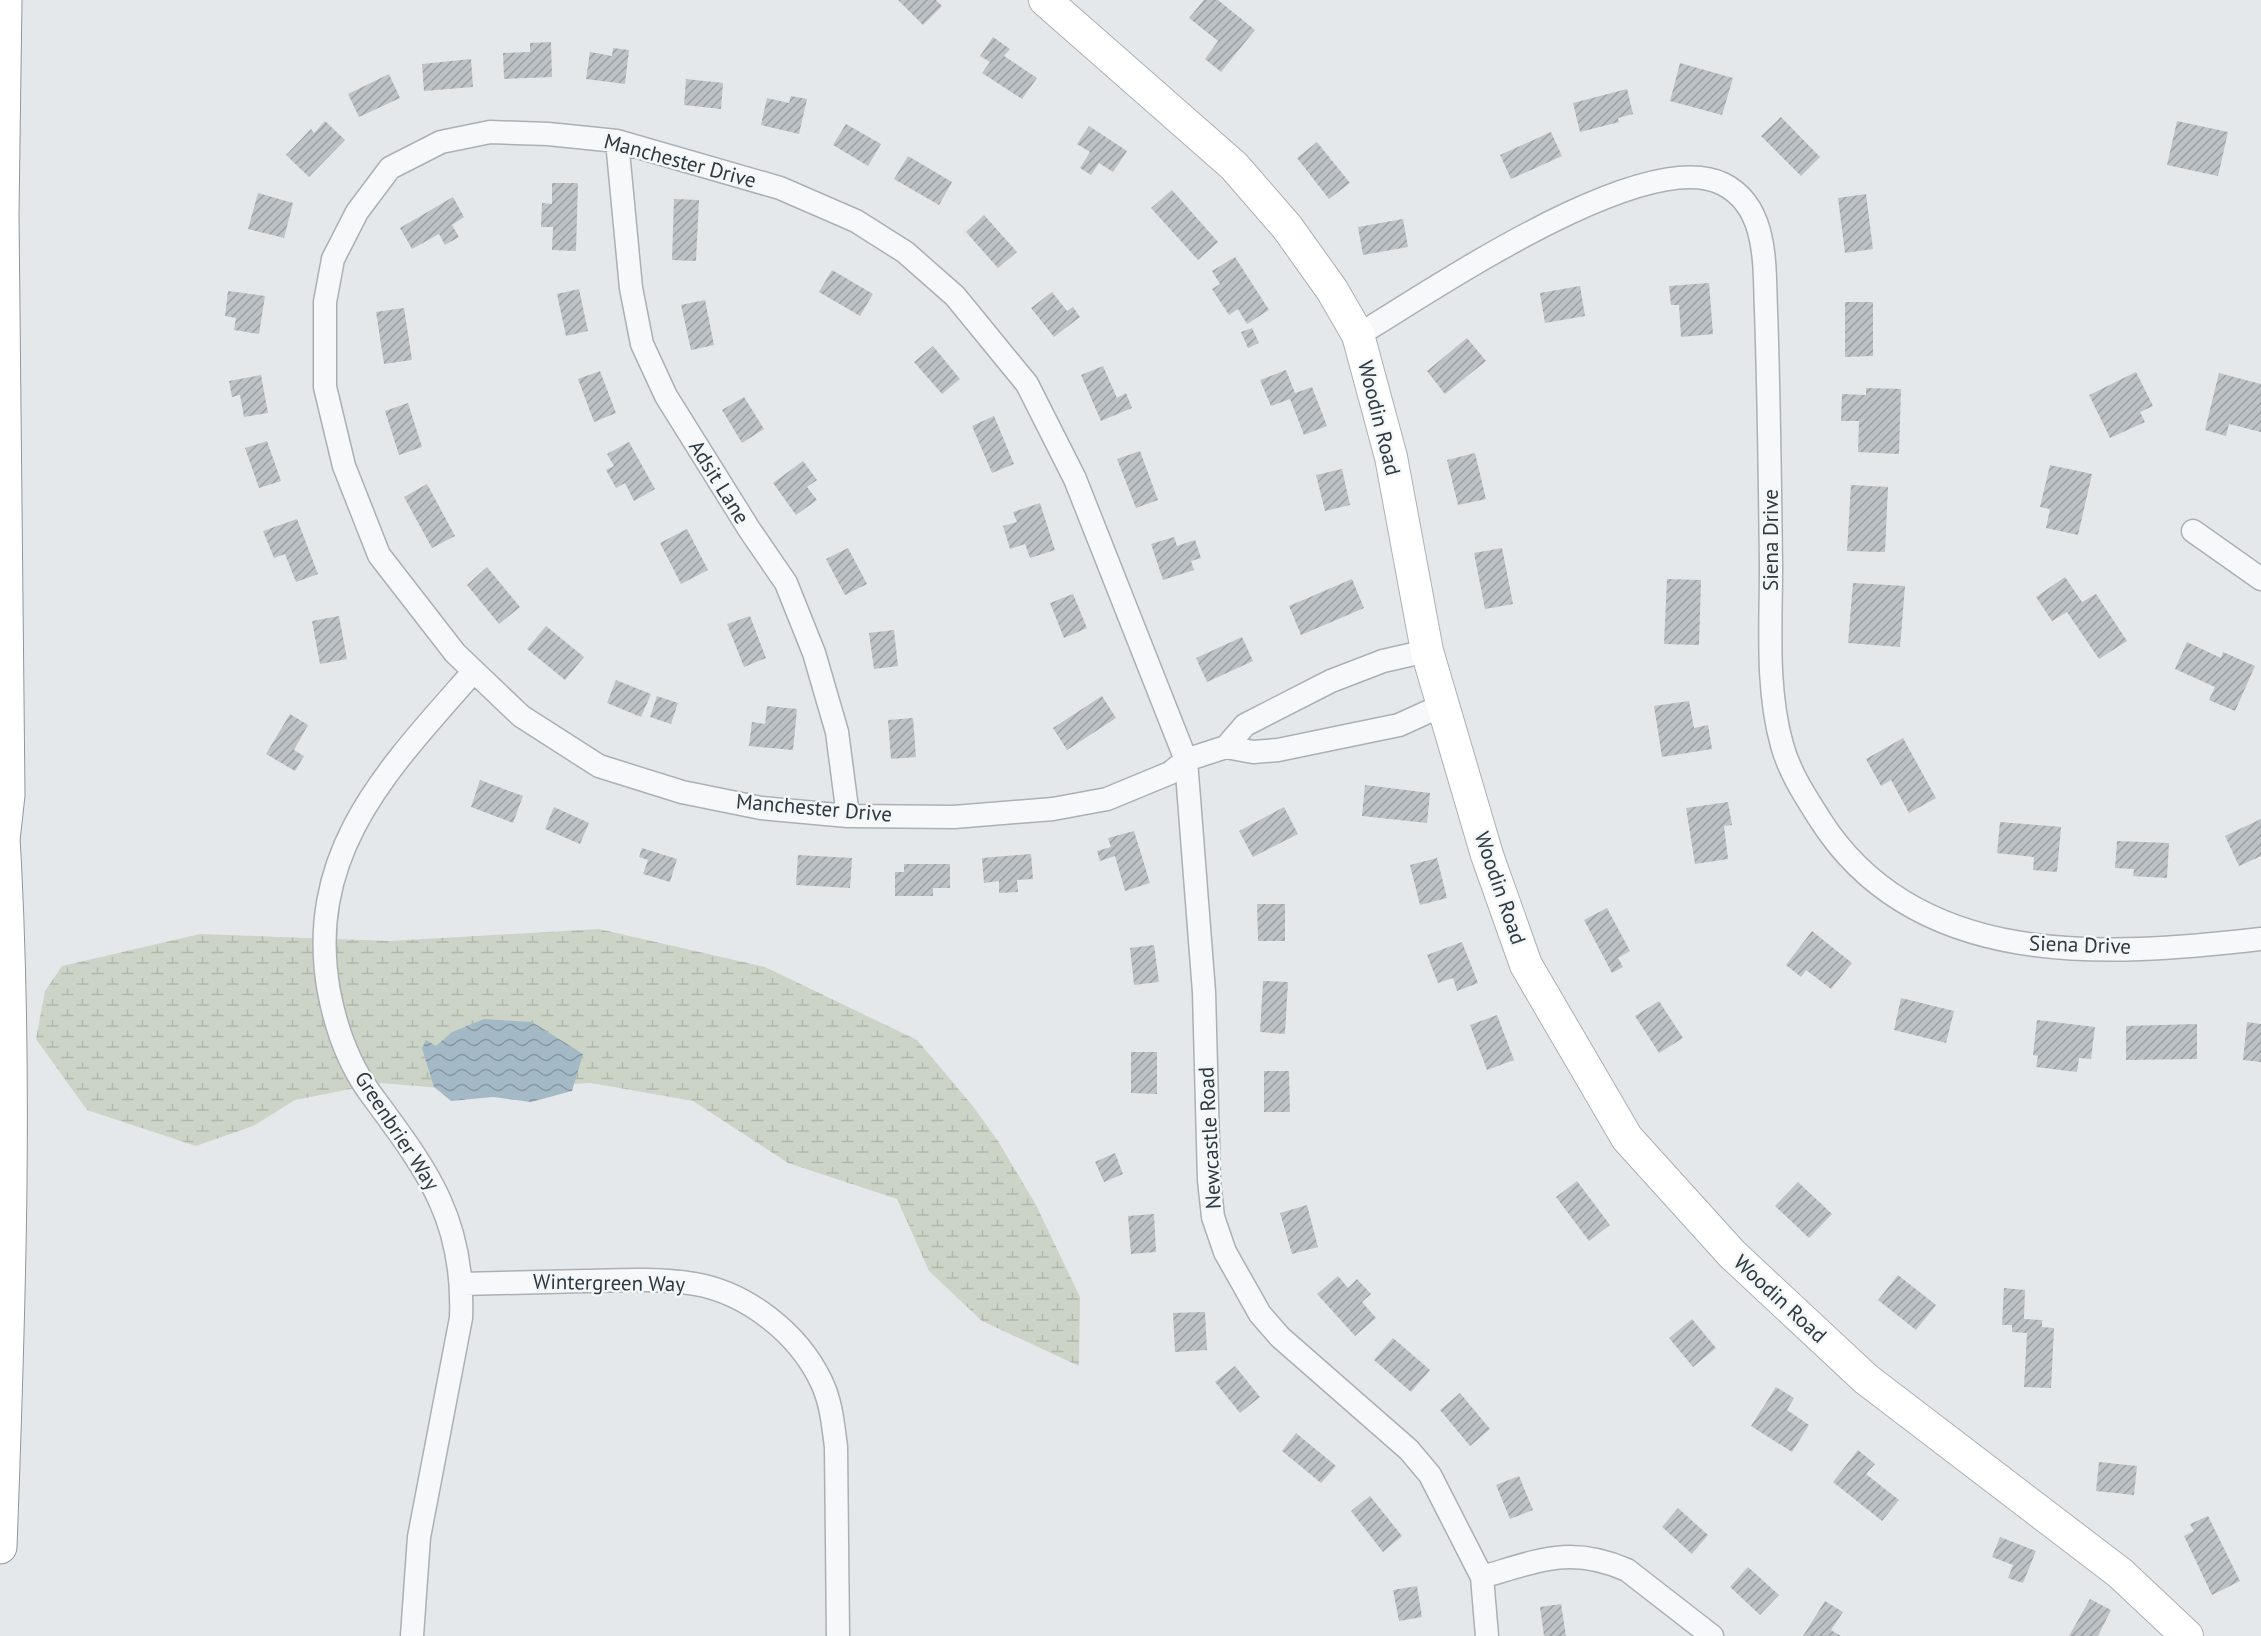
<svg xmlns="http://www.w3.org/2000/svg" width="2261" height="1636" font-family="'PT Sans',sans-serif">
<defs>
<pattern id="wetland-marsh" width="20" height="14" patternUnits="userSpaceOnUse" patternTransform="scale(1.5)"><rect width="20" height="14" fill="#ccd4c7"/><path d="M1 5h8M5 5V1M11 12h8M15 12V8" fill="none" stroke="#b0b7ac"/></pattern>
<pattern id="water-waves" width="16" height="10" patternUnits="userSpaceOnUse" patternTransform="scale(1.5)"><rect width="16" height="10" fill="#a4b9c6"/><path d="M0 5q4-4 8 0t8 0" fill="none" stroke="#8697a2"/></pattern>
<pattern id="building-hatch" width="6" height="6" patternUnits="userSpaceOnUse" patternTransform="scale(1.5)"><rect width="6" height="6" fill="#bdc2c7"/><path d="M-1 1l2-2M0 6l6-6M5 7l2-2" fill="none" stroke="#9a9fa3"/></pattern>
</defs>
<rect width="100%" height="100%" fill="#e5e8eb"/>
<path fill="url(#wetland-marsh)" d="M599,929L765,967L917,1040L972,1105L998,1141L1036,1205L1080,1297L1079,1366L982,1321L929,1271L897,1199L788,1163L693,1101L591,1083L452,1089L381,1083L295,1100L253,1126L196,1146L87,1110L36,1039L45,991L62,966L200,934L390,941Z"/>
<path fill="url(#water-waves)" d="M484,1019L532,1022L583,1054L572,1091L531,1102L493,1097L451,1101L434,1087L422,1048L426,1040L436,1046L452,1032Z"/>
<path fill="url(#building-hatch)" d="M898,0H936L942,6L923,25Z
M1204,0H1218L1255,30L1221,72L1205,59L1218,41L1189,18Z
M993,37L1010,49L1004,56L1037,78L1022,99L982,73L990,62L980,56Z
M551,42L552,77L504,79L503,53L530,52V43Z
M613,48L629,50L625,84L586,79L590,52L612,56Z
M471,59L473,87L424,91L422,64Z
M1680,63L1733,78L1722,115L1670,101Z
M389,74L400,98L359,117L348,94Z
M686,79L723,83L721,109L684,105Z
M1627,89L1633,114L1618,118L1619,122L1580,132L1573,103Z
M791,96L807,99L799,134L761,125L767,98L789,103Z
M1781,117L1820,157L1801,176L1761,136Z
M325,121L345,140L309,177L286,155L311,129L314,133Z
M2177,121L2228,132L2218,176L2167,165Z
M846,124L881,144L868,166L833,145Z
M1089,126L1127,151L1113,172L1099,163L1091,175L1080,168L1090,152L1077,144Z
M1551,132L1562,156L1511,179L1500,155Z
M1317,142L1350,183L1329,199L1297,158Z
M908,156L952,182L939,205L894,179Z
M552,183H578L576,251L552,250L553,227H541L542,203L552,204Z
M1172,190L1218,242L1198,260L1151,208Z
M258,193L293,203L284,238L248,229Z
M1866,194L1873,249L1845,253L1838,198Z
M453,197L464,217L452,225L459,237L445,245L439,234L412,249L400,228Z
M674,199L699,200L696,261L672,260Z
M984,215L1017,252L998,268L966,232Z
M1403,219L1408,247L1363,255L1358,227Z
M1235,257L1269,310L1247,324L1238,309L1229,315L1212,289L1220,284L1212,271Z
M832,270L873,294L860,316L819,292Z
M1709,283L1713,334L1681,337L1679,305H1671L1669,286Z
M1580,286L1585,316L1545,323L1540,293Z
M579,289L588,331L566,336L557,294Z
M228,291L265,296L259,334L234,330L236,318L225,316Z
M1052,292L1067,311L1073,307L1080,317L1054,337L1031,308Z
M705,300L714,345L691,350L681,305Z
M1845,302H1873V356L1845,357Z
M404,308L412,360L384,364L376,312Z
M1252,328L1259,343L1248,348L1241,332Z
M1467,338L1486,361L1445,394L1427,371Z
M933,346L960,379L942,394L914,362Z
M1103,366L1117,398L1126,393L1132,408L1101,421L1081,375Z
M1286,370L1295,393L1312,387L1327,426L1304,435L1290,399L1271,406L1260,380Z
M600,371L616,413L594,422L578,379Z
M2136,372L2153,406L2140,412L2145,422L2110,438L2089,395Z
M2219,373L2261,384V432L2229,424L2226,436L2205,430Z
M261,375L268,413L244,417L240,395L232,397L229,381Z
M1866,388L1901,389L1899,454L1858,452L1859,421H1841L1842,394L1866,395Z
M744,397L764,429L742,443L722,410Z
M408,403L422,447L399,455L385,411Z
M994,416L1014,464L992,473L972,426Z
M267,441L281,481L259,488L245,448Z
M629,442L655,489L634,501L625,483L616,488L606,470L614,466L607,454Z
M1140,451L1158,500L1136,508L1117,459Z
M1475,453L1486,499L1458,505L1447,460Z
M803,461L817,480L807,487L817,500L796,515L773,483Z
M2050,465L2092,474L2078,535L2046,528L2050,509L2040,507Z
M1342,469L1350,505L1325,511L1316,475Z
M427,484L455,536L432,548L404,497Z
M1851,485L1888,487L1885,552L1847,551Z
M1040,503L1055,550L1030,558L1025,544L1010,549L1003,526L1017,522L1013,512Z
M297,519L318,574L296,582L285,554L274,558L263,531Z
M687,529L708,570L681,584L660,543Z
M1174,537L1177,546L1195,540L1201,558L1191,561L1194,570L1163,580L1151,544Z
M848,548L867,584L845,595L826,559Z
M1502,548L1513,604L1485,609L1474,553Z
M487,567L520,607L499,624L467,585Z
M2065,577L2082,602L2096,594L2127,641L2099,659L2067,612L2052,621L2036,597Z
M1352,579L1364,608L1301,635L1289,606Z
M1667,579L1701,580L1699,645L1664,644Z
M1853,583L1905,586L1900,647L1848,643Z
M1073,594L1087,628L1064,638L1050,603Z
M339,616L347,659L320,664L312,621Z
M750,616L766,658L744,667L727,624Z
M546,626L584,657L565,680L527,649Z
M894,630L898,666L874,669L869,633Z
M1242,637L1253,661L1207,682L1196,658Z
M2187,642L2221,658L2223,652L2255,666L2235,711L2209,700L2215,687L2175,669Z
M616,680L651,694L641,717L607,703Z
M657,696L678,703L671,724L650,717Z
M1102,696L1116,718L1067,750L1053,728Z
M1689,701L1694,728L1708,725L1712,749L1662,757L1654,706Z
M767,706L797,709L793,750L749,746L752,722L765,724Z
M290,714L308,725L294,750L304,756L295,771L266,754Z
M913,718L916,757L891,759L888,720Z
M1903,738L1936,798L1909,813L1891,780L1881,786L1866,759Z
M480,780L523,796L513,823L471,807Z
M1365,785L1430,793L1427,823L1362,816Z
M1728,802L1732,825L1724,826L1728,859L1695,864L1686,808Z
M554,807L589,823L580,844L545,829Z
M1284,807L1298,834L1253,857L1239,831Z
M2261,819V856L2239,866L2225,836Z
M2000,822L2061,827L2057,872L2033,870L2034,857L1997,853Z
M1134,831L1150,883L1125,891L1115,856L1100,861L1097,851L1111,847L1108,838Z
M2117,841L2169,843L2167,878L2133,876L2134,869L2115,868Z
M642,848L677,859L670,882L643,874L648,860L639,857Z
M1031,854L1033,879L1017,880L1018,892L999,893V881L984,883L982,858Z
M798,855L852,858L850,888L796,885Z
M1437,858L1447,898L1420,905L1410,865Z
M904,864H950V888H933V896H895V872H904Z
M1257,904H1285V941H1258Z
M1607,908L1630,951L1618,958L1623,967L1612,973L1584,920Z
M1812,931L1852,963L1831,989L1806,970L1801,977L1786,965Z
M1462,942L1478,983L1457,991L1453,978L1438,983L1427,955Z
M1154,945L1159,982L1134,985L1130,948Z
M1263,981L1288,982L1285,1034L1260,1032Z
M1901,998L1954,1011L1946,1043L1894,1030Z
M1659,1001L1683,1038L1659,1053L1635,1016Z
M1497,1015L1514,1060L1487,1070L1470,1025Z
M2037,1020L2095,1027L2091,1059L2079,1058L2077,1072L2036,1067L2038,1056L2033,1055Z
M2247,1022L2261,1024V1062L2243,1060Z
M2197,1024V1059L2126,1060V1026Z
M1131,1052H1157V1094L1131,1093Z
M1264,1071H1289L1290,1112H1264Z
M1115,1153L1123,1174L1104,1182L1095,1162Z
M1577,1181L1610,1225L1589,1241L1556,1197Z
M1798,1182L1832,1214L1809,1238L1775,1206Z
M1307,1205L1318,1247L1292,1254L1280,1213Z
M1154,1214L1156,1252L1131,1254L1128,1216Z
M1898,1275L1936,1305L1916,1330L1878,1300Z
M1338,1276L1348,1288L1357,1279L1371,1294L1362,1302L1376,1318L1355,1336L1317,1294Z
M2004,1288L2025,1290L2024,1319L2042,1320V1327L2054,1328L2051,1388L2024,1387L2027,1333L2012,1332V1325H2002Z
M1205,1312L1207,1350L1175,1352L1173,1313Z
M1692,1319L1716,1348L1693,1367L1669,1338Z
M1393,1338L1430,1370L1411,1392L1374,1360Z
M1235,1366L1260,1397L1240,1413L1215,1382Z
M1776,1387L1794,1398L1787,1410L1809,1425L1792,1452L1751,1426Z
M1460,1393L1490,1429L1470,1446L1440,1410Z
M1296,1433L1336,1466L1321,1483L1282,1451Z
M1858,1450L1875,1464L1866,1474L1899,1500L1882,1521L1833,1482Z
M2099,1462L2137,1466L2134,1495L2096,1491Z
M1519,1476L1533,1510L1510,1519L1496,1485Z
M1370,1496L1402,1536L1383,1552L1351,1511Z
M1678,1508L1708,1535L1692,1554L1662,1527Z
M2208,1516L2240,1581L2212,1595L2184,1536L2194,1531L2190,1524Z
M2000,1537L2036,1551L2023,1583L2008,1578L2013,1565L1992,1557Z
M1748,1567L1779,1595L1760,1615L1730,1587Z
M1417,1586L1422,1617L1399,1621L1393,1590Z
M2090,1599L2111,1610L2098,1636H2069Z
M1825,1601L1843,1612L1831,1630L1841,1636H1803Z
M1561,1604L1566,1636H1544L1540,1607Z"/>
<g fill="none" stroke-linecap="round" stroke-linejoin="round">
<defs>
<path id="street" d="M617,141L631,288L642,344L666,396L749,529L786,583L814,653L837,732L848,816
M1358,335C1429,293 1644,144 1723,184C1769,207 1764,267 1766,310C1769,396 1770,481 1771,567C1771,626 1766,688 1782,745C1790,774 1806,797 1821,821C1917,970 2106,957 2261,939
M2193,531L2261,579
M1443,705L1399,725L1278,750L1253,752L1226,747L1186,760L1170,773L1107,799L1053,809L954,817L848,816L761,808L682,792L599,766L521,716L455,653L379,555L344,466L325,387V302L333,259L357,212L390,168L441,142L490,132L548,134L617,141L780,188L856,221L905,252L955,296L1027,384L1075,479L1186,760L1204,992L1209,1180L1213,1217L1225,1252L1260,1314L1280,1337L1409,1450L1430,1475L1482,1577L1487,1636
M1226,747L1245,725L1331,681L1383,661L1427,651
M462,1284C503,1283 544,1282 585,1281C622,1280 659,1278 695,1284C747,1293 798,1333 821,1381C831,1401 833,1424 836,1447L838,1636
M1482,1577C1538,1561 1570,1545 1627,1570L1712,1636
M412,1636L419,1537L461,1318C465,1218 426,1169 370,1093C348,1063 336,1028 329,992C304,852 389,768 474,671"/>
<path id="secondary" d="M1045,0L1234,166L1287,227L1332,290L1358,335L1391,457L1427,651L1487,855L1526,965L1627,1138L1732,1254L1866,1379L2120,1573L2187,1636"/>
<path id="highway" d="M3,840L8,795L2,214L5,0
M0,1547C9,1306 17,1060 2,820"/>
</defs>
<use href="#street" stroke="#aab0b5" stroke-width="25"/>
<use href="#secondary" stroke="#aab0b5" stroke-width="34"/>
<use href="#highway" stroke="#8e97a0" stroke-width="35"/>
<use href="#street" stroke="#f7f8fa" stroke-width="22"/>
<use href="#secondary" stroke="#fff" stroke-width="32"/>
<use href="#highway" stroke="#fff" stroke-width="33"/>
</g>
<g text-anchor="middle" stroke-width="5" stroke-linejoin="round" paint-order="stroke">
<g font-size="21" fill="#2e3842" stroke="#f4f7f8">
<text transform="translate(680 161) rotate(15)" y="7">Manchester Drive</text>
<text transform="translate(1379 418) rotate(76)" y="7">Woodin Road</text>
<text transform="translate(719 482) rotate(58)" y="7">Adsit Lane</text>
<text transform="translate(1771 540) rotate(-90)" y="7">Siena Drive</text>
<text transform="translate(814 808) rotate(5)" y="7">Manchester Drive</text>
<text transform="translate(1500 888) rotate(71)" y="7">Woodin Road</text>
<text transform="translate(2080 945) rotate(2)" y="7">Siena Drive</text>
<text transform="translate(397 1131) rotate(57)" y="7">Greenbrier Way</text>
<text transform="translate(1210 1138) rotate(-93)" y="7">Newcastle Road</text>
<text transform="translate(609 1283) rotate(1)" y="7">Wintergreen Way</text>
<text transform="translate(1780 1299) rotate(43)" y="7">Woodin Road</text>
</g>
</g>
</svg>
